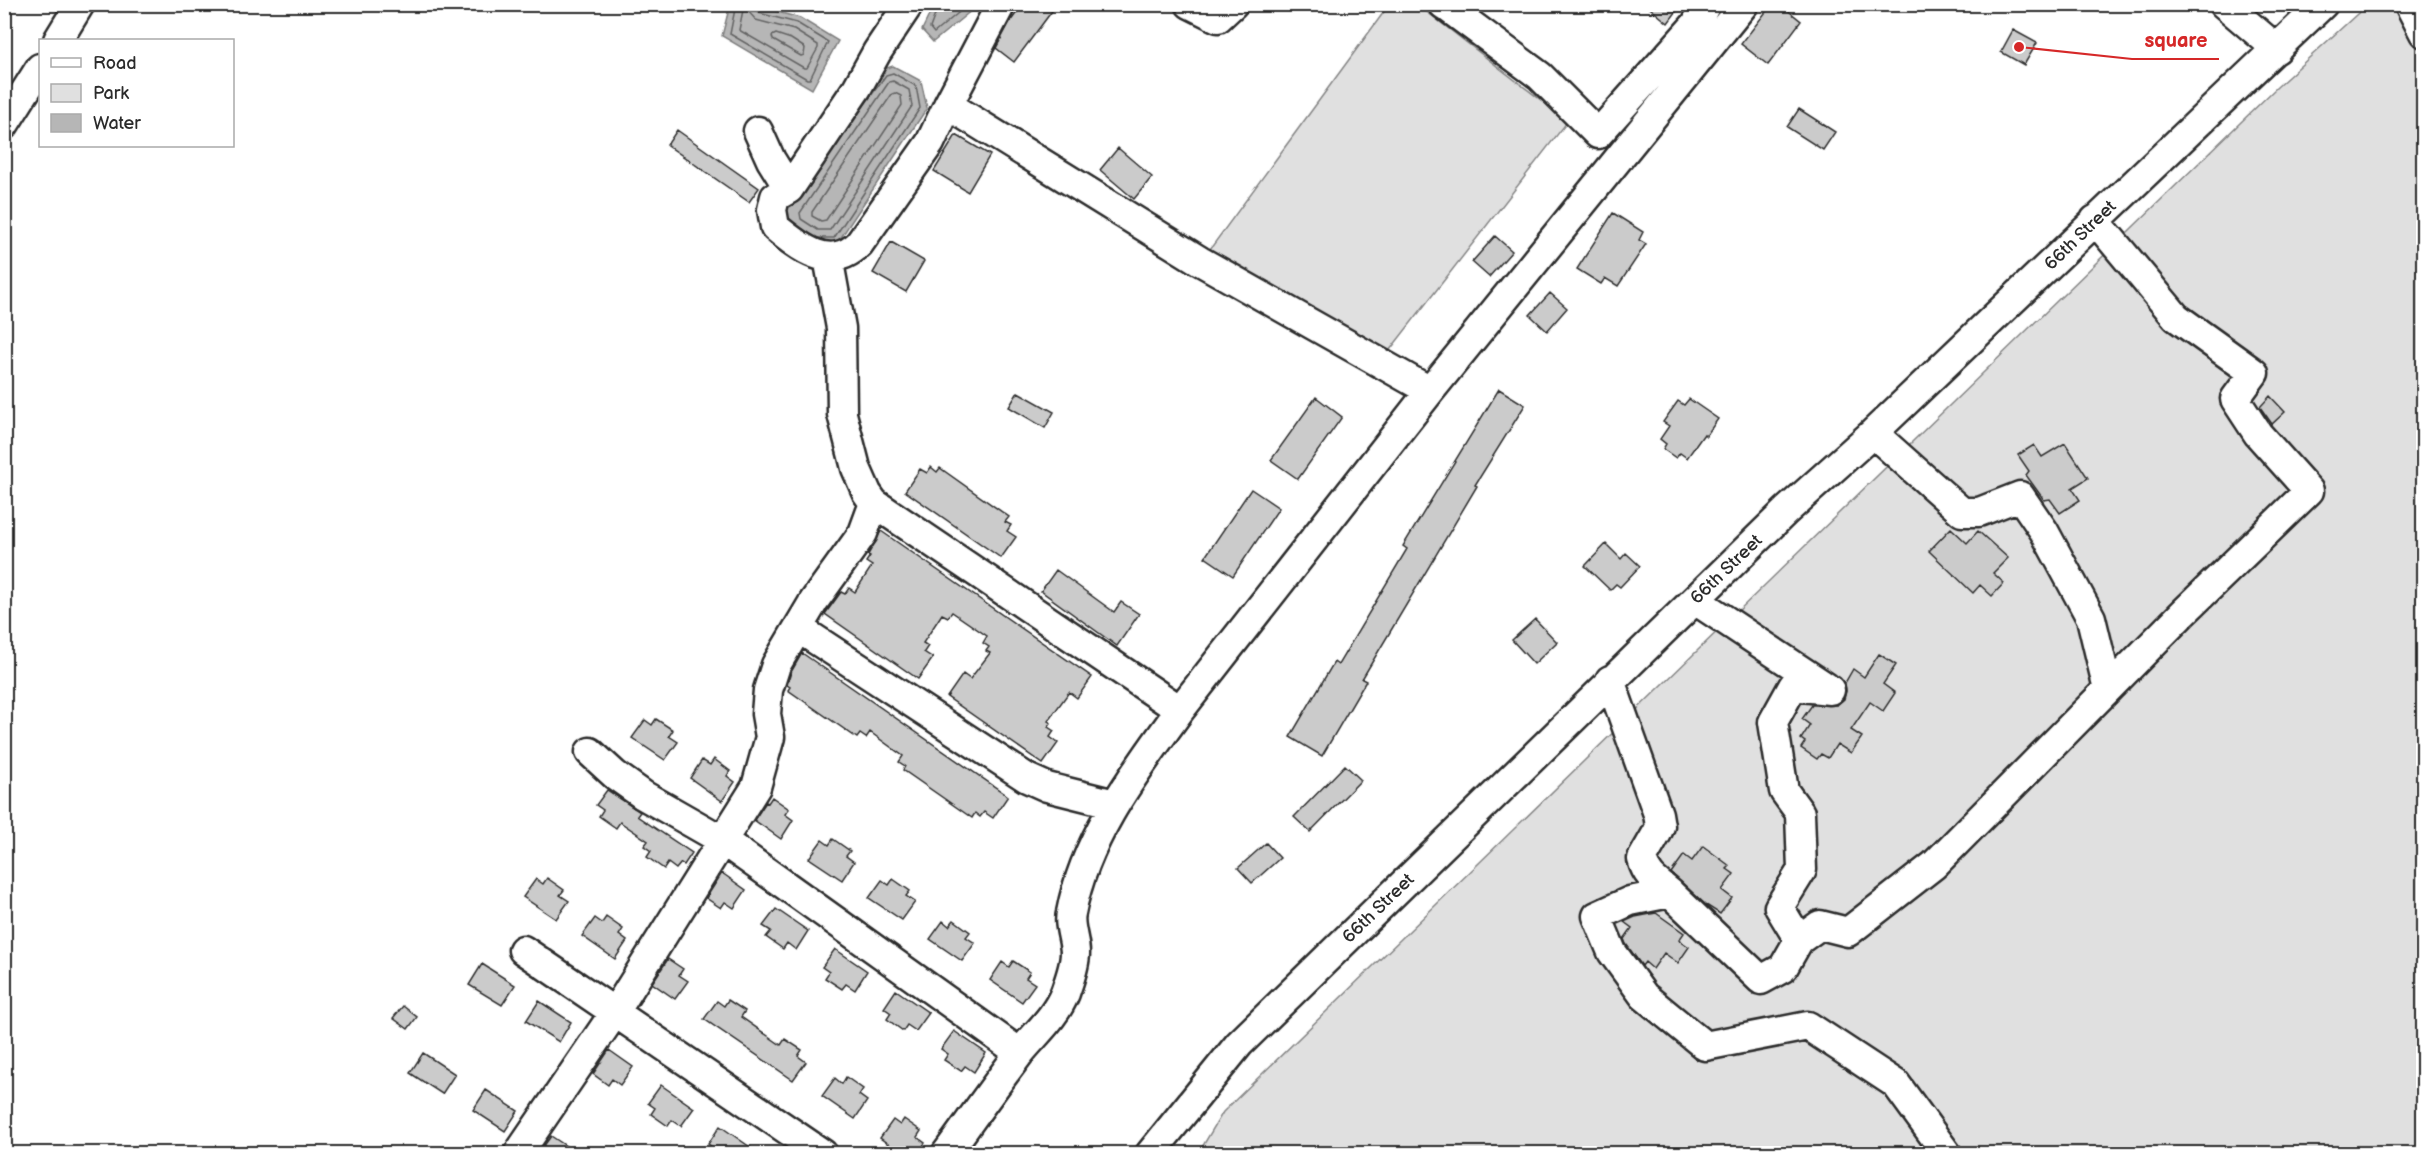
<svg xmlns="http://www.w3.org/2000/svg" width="2428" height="1158" font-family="'Balsamiq Sans',sans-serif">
<rect width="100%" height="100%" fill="#fff"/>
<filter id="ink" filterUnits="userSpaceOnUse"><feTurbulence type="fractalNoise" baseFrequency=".0167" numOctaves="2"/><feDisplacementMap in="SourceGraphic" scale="12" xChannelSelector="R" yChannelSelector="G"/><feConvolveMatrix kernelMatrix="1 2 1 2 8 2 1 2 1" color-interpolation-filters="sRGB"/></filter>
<g filter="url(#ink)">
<path fill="#e0e0e0" stroke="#868686" stroke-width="1.5" d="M1389,5H1418L1568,121L1386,355L1205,256Z
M2367,5H2423V1153L1198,1154L1223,1112L2277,87Z"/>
<path fill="#b6b6b6" stroke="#7e7e7e" stroke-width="1.5" d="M730,5H751L800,18L838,41L812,89L722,36Z
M934,5V4L978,5L933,42L922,30Z
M893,66L921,81L927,108L836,245L813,243L789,228L785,212L881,70Z"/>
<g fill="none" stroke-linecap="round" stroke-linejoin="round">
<path stroke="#636363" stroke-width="1.5" d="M736,4L730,34L807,79H810L828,42L797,23L759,13L755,4
M939,4L930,28L934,33L969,4
M746,9L756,20L794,30L818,45V48L807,68H804L739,30L743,10Z
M776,34L791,39L805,48L804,55L801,56L773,40L772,36Z
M893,81L909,90L912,106L830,230H818L801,219L800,213L889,82Z
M895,93L901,96L902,105L826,220L821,221L812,216V212L892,94Z
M818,238H834L920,108L916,86L893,73L886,75L860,111"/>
</g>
<path fill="#cbcbcb" stroke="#2b2b2b" stroke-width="1.5" d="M1023,4H1044L1052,11L1014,62L996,48L1010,22Z
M1645,4H1682L1668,23Z
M1772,4H1780L1801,21L1768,65L1741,44Z
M2013,30L2037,43L2024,65L2001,52Z
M1799,109L1835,132L1823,150L1787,127Z
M677,130L759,188L749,202L667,145Z
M956,135L990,155L968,192L934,171Z
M1118,148L1152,177L1134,199L1100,170Z
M1613,213L1643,232L1639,240L1646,244L1618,286L1605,278L1601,284L1577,269Z
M1495,236L1512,251L1489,277L1472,262Z
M891,242L924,261L906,292L873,273Z
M1550,293L1567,308L1547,331L1530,315Z
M1499,389L1525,405L1475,485L1477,486L1362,679L1366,681L1322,756L1290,737L1334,662L1338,665L1407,549L1403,546Z
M1018,392L1054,412L1045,428L1009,407Z
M2270,396L2285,412L2272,424L2260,407Z
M1316,397L1342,417L1298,479L1271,460Z
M1689,399L1718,419L1706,436L1704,434L1687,458L1680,453L1676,458L1663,449L1666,444L1660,439L1669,426L1663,422L1678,401L1684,405Z
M2065,443L2088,478L2072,488L2080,500L2060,513L2050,499L2044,500L2026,475L2029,471L2018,455L2034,445L2042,457Z
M931,467L937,472L940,468L1009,517L1005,522L1011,525L1007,531L1016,537L1001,558L905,491L920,469L927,473Z
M1251,489L1279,508L1233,576L1205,557Z
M1951,528L1967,543L1978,531L2008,558L1993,573L2004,583L1992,596L1980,585L1973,593L1929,551Z
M881,531L1092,677L1077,698L1069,692L1048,721L1051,723L1048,727L1054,731L1050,737L1058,743L1043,764L947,697L963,674L970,679L990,653L986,651L989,647L983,643L987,636L952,612L948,617L942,614L923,643L928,646L924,652L933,658L918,679L825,614L841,592L845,594L849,588L855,592L872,566L866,562L870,556L868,555Z
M1606,544L1621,559L1626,553L1640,566L1620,587L1616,584L1610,590L1585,566Z
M1056,570L1114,612L1121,602L1139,614L1117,646L1041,591Z
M1535,619L1557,642L1534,664L1512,640Z
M802,653L1008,796L993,818L984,812L980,817L975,813L972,818L903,770L905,766L899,762L903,756L870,732L866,738L860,734L857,738L788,690L790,687L787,685L791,672Z
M1879,654L1896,665L1883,684L1895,693L1883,711L1870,702L1851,730L1862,737L1851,753L1837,744L1828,758L1821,754L1817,759L1801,748L1805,742L1801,739L1810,725L1802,719L1812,705H1837L1844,699L1846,691L1845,683L1853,669L1864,677Z
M656,719L673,730L669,736L678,742L665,760L632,738L645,720L652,725Z
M714,759L730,771L727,776L735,782L722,801L690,778L702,760L710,765Z
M1345,765L1361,780L1310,832L1294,817Z
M607,790L640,812L637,816L692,853L684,865L681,863L676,869L668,863L664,869L647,857L651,851L644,846L648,841L620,822L616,828L599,816L603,810L596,805Z
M772,797L789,809L785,814L793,820L781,839L754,820L766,802L768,803Z
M833,839L850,851L846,856L854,862L842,880L809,858L822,840L829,845Z
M1266,843L1280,858L1252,883L1238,868Z
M1703,846L1730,866L1727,869L1734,874L1722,890L1732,898L1720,914L1706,905L1671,873L1684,855L1692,861Z
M722,873L746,890L734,908L725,902L721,908L706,898Z
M547,878L564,890L560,895L569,901L556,919L523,897L536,879L543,884Z
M893,879L910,891L906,896L915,902L902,920L869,898L882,880L889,885Z
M776,909L808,931L796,950L787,943L783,949L766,937L771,931L763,926Z
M1656,913L1684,933L1679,940L1689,947L1678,963L1664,953L1653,969L1645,962L1642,966L1626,944L1624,939L1632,928L1624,922L1635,917Z
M606,917L623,929L619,935L627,941L615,959L582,936L595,918L602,923Z
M954,920L970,932L966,937L975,943L962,961L930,939L943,921L949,926Z
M835,949L867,971L855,990L846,984L842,989L825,978L829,972L822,967Z
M668,959L683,969L679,975L688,981L675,999L652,983Z
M1013,961L1030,972L1026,978L1035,984L1022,1002L990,980L1002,962L1009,967Z
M482,964L515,985L502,1005L469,985Z
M896,990L929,1013L916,1031L907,1025L903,1031L887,1019L891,1013L884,1008Z
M728,1000L745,1011L741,1017L781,1045L785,1039L802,1050L798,1056L806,1062L793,1080L704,1019L717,1001L724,1006Z
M539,1001L571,1022L559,1042L526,1021Z
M403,1006L417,1017L408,1029L393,1018Z
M954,1031L986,1053L974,1072L965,1066L961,1071L944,1060L948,1054L941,1049Z
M609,1050L633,1067L620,1085L612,1079L608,1085L593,1074Z
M423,1053L455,1074L442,1094L410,1073Z
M846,1077L863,1089L859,1095L867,1101L855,1119L822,1096L835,1078L842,1084Z
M661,1085L694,1108L681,1126L672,1120L668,1126L651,1114L655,1108L648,1103Z
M486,1090L518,1111L505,1131L473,1110Z
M904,1119L921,1131L917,1137L925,1143L918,1154H902L880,1138L893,1120L900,1125Z
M720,1126L760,1154H722L708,1144Z
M551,1136L578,1154H538Z"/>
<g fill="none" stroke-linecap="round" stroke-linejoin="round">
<defs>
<path id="minor" d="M909,4L877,52L857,88L789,189L775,197L772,210L775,227C800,248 830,272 859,244L930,143L948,105L1001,4
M1190,4L1218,18L1233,4
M1443,4L1540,76L1598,134L1696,24L1706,4
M2224,4L2277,49
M2409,4L2424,33
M58,40L80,4
M948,105L1200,261L1430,391
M4,125L40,68
M758,131L771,160L789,189
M1873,433L1962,512H1979L2020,496L2044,531L2091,618L2108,689
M874,503L1180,710
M1695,600L1826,687
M798,628L1027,778L1047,787L1115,804
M1610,680L1658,814L1660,826L1657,833L1642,859C1647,877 1656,881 1670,893
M590,752L615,775L643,795L722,840L1020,1053
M1799,940L1779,907L1802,870L1800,813L1784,791L1773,722L1793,686L1830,690
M523,950L823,1154
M518,1154L615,1012L756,787L770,737L766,714L768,690L776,665L814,601L863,533L874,503L867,493L856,468L842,414L841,328L828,257
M946,1154C970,1121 994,1087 1019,1054C1035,1034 1055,1018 1065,993C1069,981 1075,966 1075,953C1075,940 1068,925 1071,913C1085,837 1136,771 1180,710L1430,391L1744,4
M1150,1154L1239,1044L1786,511L1873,433L2323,4
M1947,1154L1896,1084L1808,1026L1705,1046L1644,996L1612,952L1597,916L1630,901L1670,893L1761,980L1783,968L1799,940L1820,925L1848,932L1934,865L2183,613L2309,491L2258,434L2235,399L2254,373L2176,317L2095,220"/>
</defs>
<use href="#minor" stroke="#2b2b2b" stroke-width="33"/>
<use href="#minor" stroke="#fff" stroke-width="28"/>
</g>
</g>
<g text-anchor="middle" stroke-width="6" stroke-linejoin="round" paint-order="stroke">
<g font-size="18" fill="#2b2b2b" stroke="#fff">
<text transform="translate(2080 235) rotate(-44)" y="6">66th Street</text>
<text transform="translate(1726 569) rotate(-44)" y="6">66th Street</text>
<text transform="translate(1378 908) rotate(-44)" y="6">66th Street</text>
</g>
</g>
<path fill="none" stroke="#d62828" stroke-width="2" d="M2019 47L2132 59H2219"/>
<circle fill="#d62828" stroke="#fff" stroke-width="2" cx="2019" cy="47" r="6"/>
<g font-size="20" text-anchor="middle" font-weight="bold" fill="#d62828" stroke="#fff" stroke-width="6" stroke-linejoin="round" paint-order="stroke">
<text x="2176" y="47">square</text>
</g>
<rect width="2428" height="1158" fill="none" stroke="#fff" stroke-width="24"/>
<rect x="12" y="12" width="2404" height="1134" fill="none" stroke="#2b2b2b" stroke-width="2" filter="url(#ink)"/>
<rect x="39" y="39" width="195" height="108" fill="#ffffff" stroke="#aaaaaa" stroke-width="1.5"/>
<rect x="51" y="58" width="30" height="9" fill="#ffffff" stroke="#aaaaaa" stroke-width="1.5"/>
<text x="93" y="69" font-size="18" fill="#2b2b2b">Road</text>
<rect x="51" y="84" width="30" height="18" fill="#e0e0e0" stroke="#aaaaaa" stroke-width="1.5"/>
<text x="93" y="99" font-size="18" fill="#2b2b2b">Park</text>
<rect x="51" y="114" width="30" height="18" fill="#b6b6b6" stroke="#aaaaaa" stroke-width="1.5"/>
<text x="93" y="129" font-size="18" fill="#2b2b2b">Water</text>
</svg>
